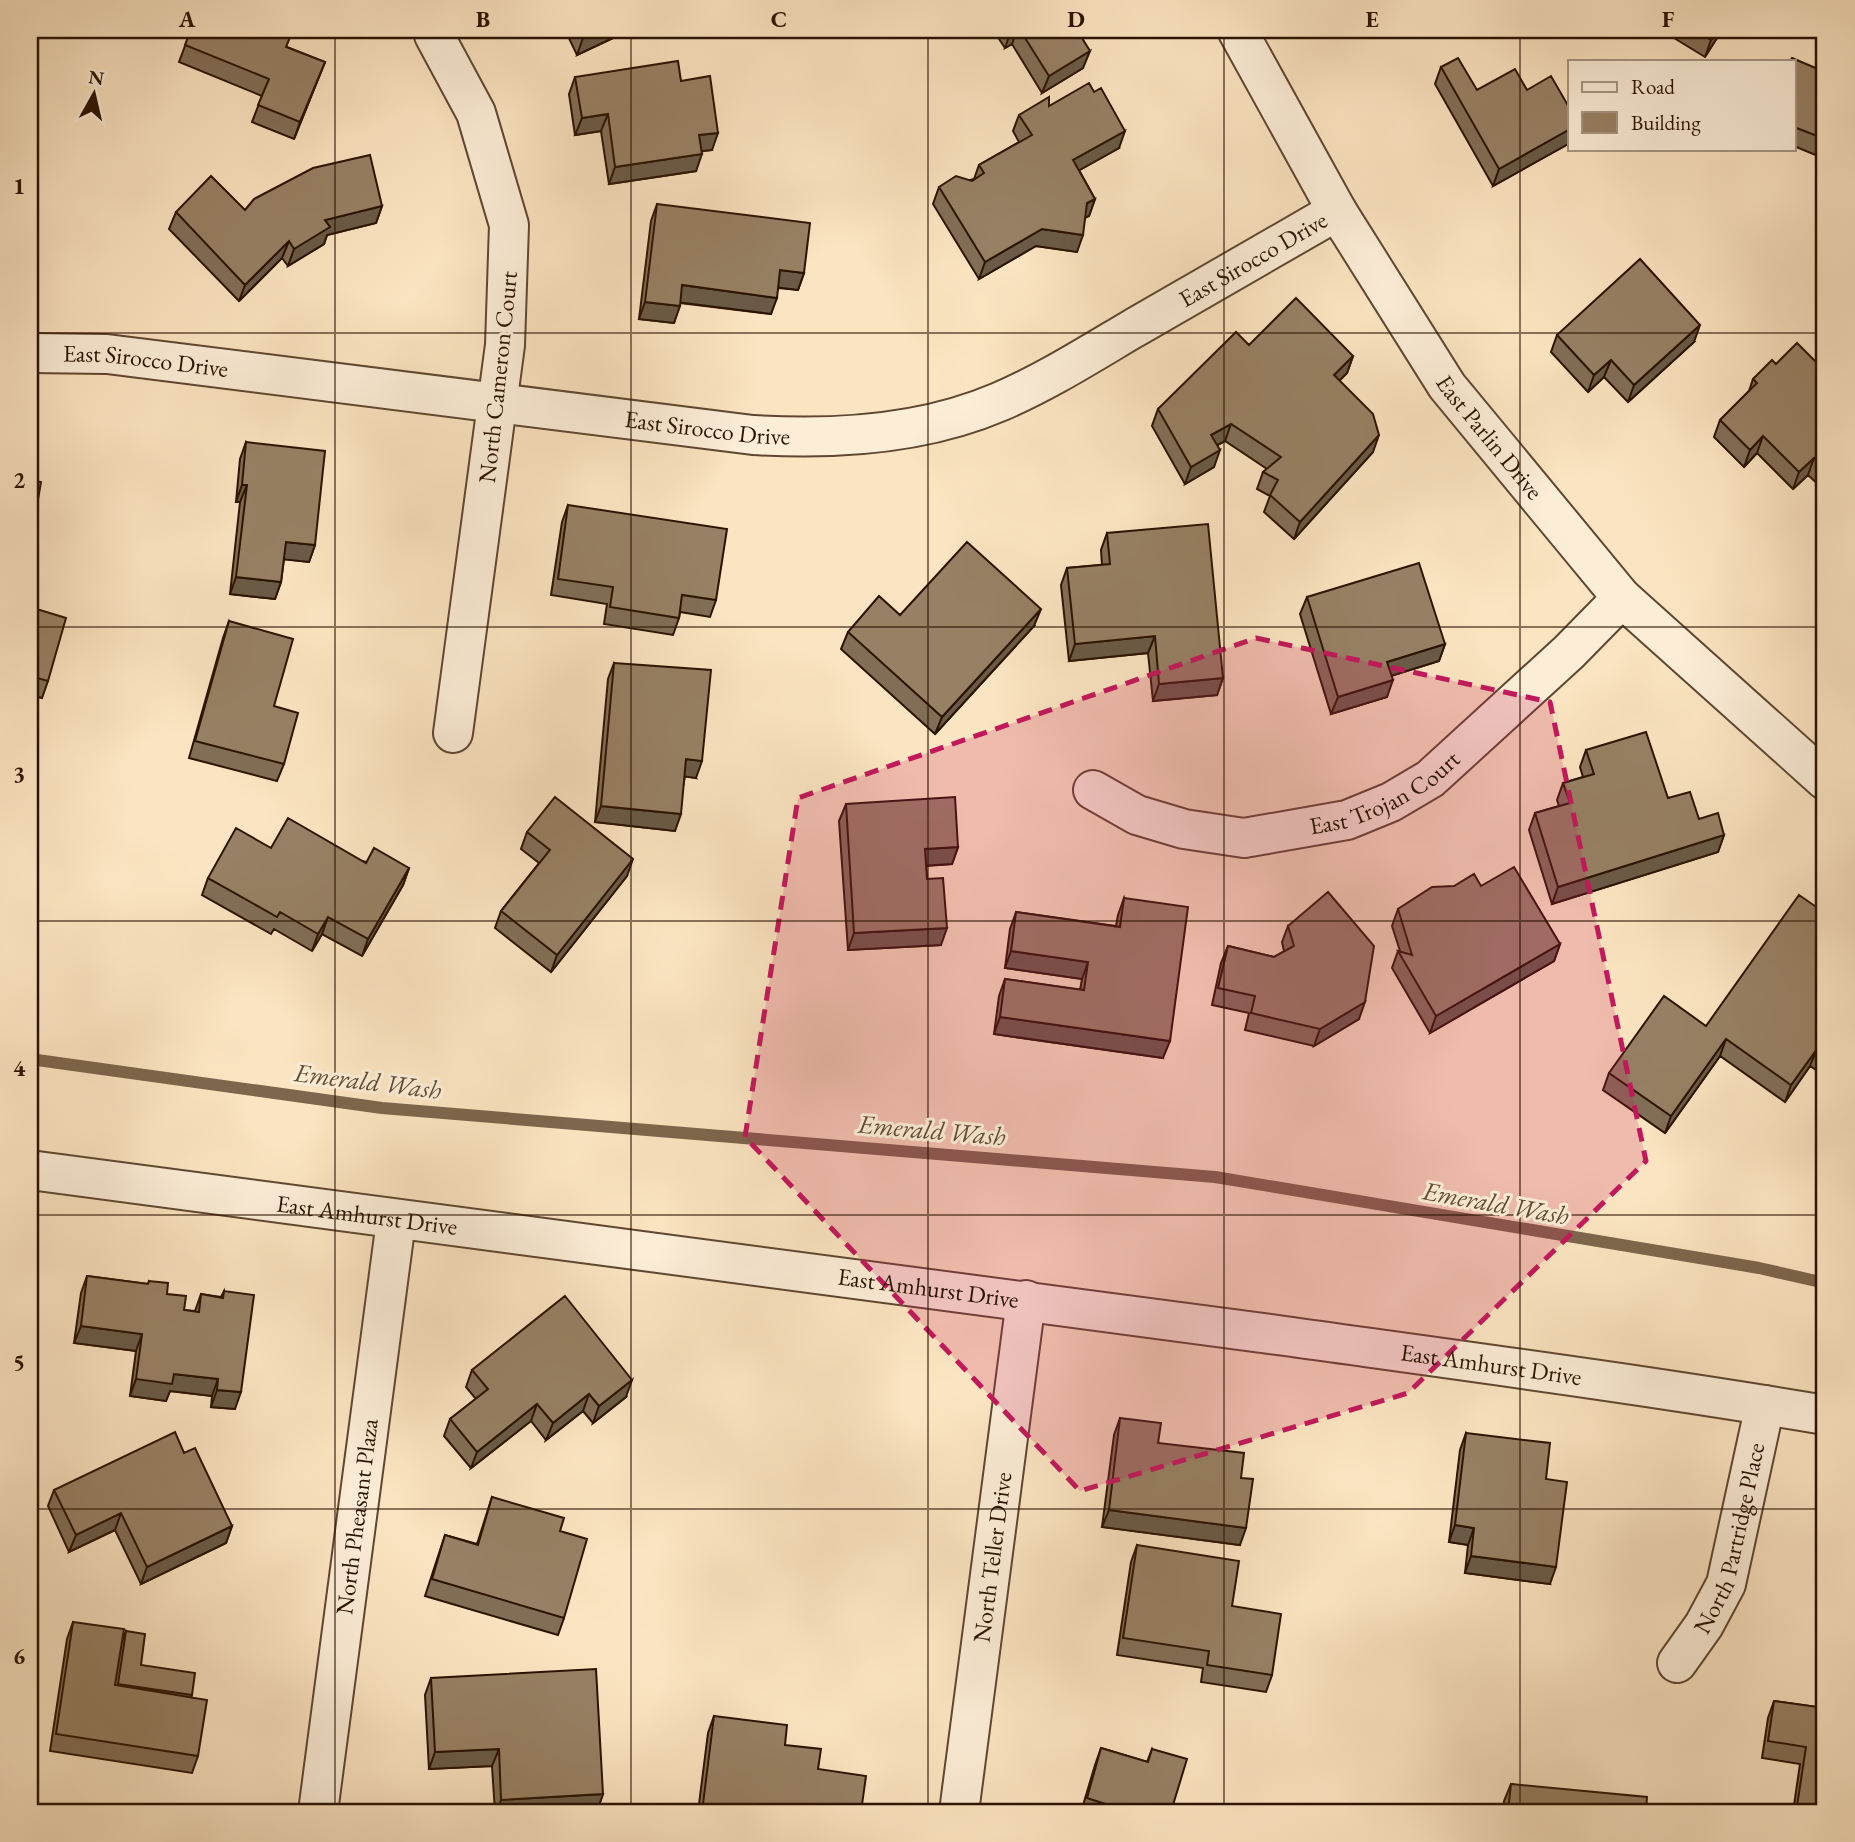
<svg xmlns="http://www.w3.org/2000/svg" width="1855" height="1842" font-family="'EB Garamond',serif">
<rect width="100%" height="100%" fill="#fbe4c1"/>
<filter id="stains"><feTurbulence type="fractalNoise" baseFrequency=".00286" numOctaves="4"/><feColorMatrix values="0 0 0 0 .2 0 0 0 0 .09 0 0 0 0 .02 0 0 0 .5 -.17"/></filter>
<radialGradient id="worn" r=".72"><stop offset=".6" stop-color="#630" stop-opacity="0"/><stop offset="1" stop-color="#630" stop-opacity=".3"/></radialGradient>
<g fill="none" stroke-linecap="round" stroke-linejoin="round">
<path stroke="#7d664c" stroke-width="12" d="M30,1059L382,1108L1215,1177L1759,1268L1825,1283"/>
<defs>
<g id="street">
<path id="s1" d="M1237,30L1337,211L1447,386L1622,598L1825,780"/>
<path d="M434,35L476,113L509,225L505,345L453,733"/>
<path id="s2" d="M30,353L107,354L753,435C835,440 922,435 999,402C1046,382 1090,354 1134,328C1202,289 1270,250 1337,211"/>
<path id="s3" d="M1093,790L1137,815L1184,829L1244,838L1347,820L1391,802L1430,779L1569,652L1622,598"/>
<path id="s4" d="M30,1170C448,1228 867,1278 1285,1336C1465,1361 1646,1385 1825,1415"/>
<path id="s5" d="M1677,1663L1704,1625L1726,1584L1765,1405"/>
<path id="s6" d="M318,1812L396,1221"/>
<path id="s7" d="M959,1812L1026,1300"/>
</g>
</defs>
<use href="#street" stroke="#5e4730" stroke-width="42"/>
<use href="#street" stroke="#fcedd7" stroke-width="38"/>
</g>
<path fill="#826e56" stroke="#2a1300" stroke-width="2" d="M191,30L287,47L325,62L294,139L252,122L262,96L179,62Z
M565,30H630L577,55Z
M993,30H1092L1081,37L1083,68L1042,93L1012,44L1005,48Z
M1661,30H1722L1705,57Z
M1794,61L1825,72V159L1794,146Z
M1441,67L1477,90L1570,109V143L1493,186L1435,84Z
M575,77L681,81L712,150L701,151L696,171L609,184L601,131L575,135L569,94Z
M1049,106L1119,148L1079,170L1095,199L1089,216L1085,217L1077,252L1036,246L979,279L933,204L939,187L974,179L979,165L1019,142L1013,131L1019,115Z
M657,204L804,273L798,290L778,288L771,314L680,303L674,323L639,319L651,221Z
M382,206L376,223L327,235L324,244L288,266L282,258L239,301L169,229L176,212Z
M1557,335L1694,342L1628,402L1604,377L1588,392L1551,352Z
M1249,345L1353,356L1347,373L1339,381L1373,452L1294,539L1264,512L1270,496L1257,489L1263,472L1267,469L1225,441L1217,445L1214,467L1185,484L1152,426L1158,409Z
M1776,364L1825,371V483L1821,487L1808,475L1793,489L1757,453L1744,467L1714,437L1720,420L1749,391L1753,379Z
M246,442L315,545L309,562L284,559L281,582L275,599L230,594L240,502H236L240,459Z
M568,505L716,600L710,617L680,612L679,618L673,635L604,624L607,604L551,595L562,522Z
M1107,533L1223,678L1217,695L1153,701L1148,653L1069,661L1061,585L1067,568L1102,565L1101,550Z
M1307,597L1445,644L1439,661L1391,676L1387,697L1331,714L1300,614Z
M30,607L48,681L42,698L30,695Z
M229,621L274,706L284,764L277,781L189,758L223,638Z
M1034,626L935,734L841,649L848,632Z
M614,663L696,778L685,776L675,831L595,822L608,679Z
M1586,750L1668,798L1724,835L1718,852L1552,904L1529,830L1535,813L1559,806L1557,800L1563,783L1583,777L1580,767Z
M846,804L958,847L952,864L926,866L927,879L941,945L848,950L839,821Z
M527,832L627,876L551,972L495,928L501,911L539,863L521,849Z
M271,848L409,868L403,885L362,956L322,934L312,951L274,929L271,934L202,895L208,878Z
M1481,886L1560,944L1554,961L1430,1033L1392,968L1398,951H1400L1392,926L1398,909Z
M1124,898L1163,1058L994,1034L999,996L1005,979L1080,990L1082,979L1005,968L1010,929L1016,912L1116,926L1118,915Z
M1825,913V1076L1810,1066L1785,1102L1720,1056L1665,1133L1603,1090L1609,1073L1706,1026Z
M1288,926L1359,1019L1314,1046L1245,1030L1249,1013L1212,1005L1221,963L1228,946L1274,957L1284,951L1282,942Z
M87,1276L148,1284L149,1281L167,1294L184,1310L195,1311L201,1294L221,1297L224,1291L235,1409L211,1407L212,1396L170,1391L166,1401L130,1396L136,1351L74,1343L81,1293Z
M472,1370L626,1397L593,1423L583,1411L546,1440L531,1421L471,1468L444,1436L450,1419L476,1399L466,1387Z
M1120,1418L1158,1443L1241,1478L1240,1545L1102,1527L1114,1435Z
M1466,1433L1550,1584L1465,1573L1468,1545L1449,1542L1460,1450Z
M184,1453L232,1526L226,1543L141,1584L115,1530L69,1552L48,1506L54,1490Z
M492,1497L560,1531L564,1618L558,1635L425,1596L445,1535L477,1544Z
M1137,1545L1232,1606L1272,1675L1266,1692L1201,1682L1203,1668L1117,1655L1131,1562Z
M73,1622L121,1644L126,1631L141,1665L192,1695L191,1698L198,1756L192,1773L50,1751L67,1639Z
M1825,1630V1651L1818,1648Z
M431,1678L603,1794L597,1811L577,1812H495L492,1766L429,1769L425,1695Z
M1774,1701L1825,1708V1812H1793L1800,1764L1762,1758L1768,1718Z
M714,1716L818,1769L861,1812H698L708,1733Z
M1101,1748L1147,1762L1152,1749L1173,1805L1199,1812H1081L1095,1765Z
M1511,1784L1646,1812H1503L1504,1801Z"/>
<path fill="#6a5a46" stroke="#2a1300" stroke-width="2" d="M601,30H630L577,55L583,38Z
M1014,30H1017L1012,44L1005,48L1011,31Z
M1074,30H1092L1069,44Z
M1718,30H1722L1705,57L1711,40Z
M1090,51L1083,68L1042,93L1049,76Z
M325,62L318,79L294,139L300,122Z
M608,114L601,131L575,135L582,118Z
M1570,129V143L1493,186L1499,169Z
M1125,131L1119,148L1067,177L1073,160Z
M718,133L712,150L693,152L699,135Z
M702,154L696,171L609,184L615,167Z
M1095,199L1089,216L1081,220L1087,203Z
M382,206L376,223L327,235L324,244L288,266L294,249L325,220Z
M1042,229L1083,235L1077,252L1036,246L979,279L985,262Z
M289,241L282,258L239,301L245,285Z
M780,270L804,273L798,290L774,287Z
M682,285L777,298L771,314L676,302Z
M645,302L680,306L674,323L639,319Z
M1700,325L1694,342L1628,402L1634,385Z
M1353,356L1347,373L1328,392L1334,375Z
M1611,360L1604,377L1588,392L1594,375Z
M1231,424L1225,441L1205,452L1211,435Z
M1379,435L1373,452L1294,539L1300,522Z
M1763,436L1757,453L1744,467L1750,450Z
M1220,450L1214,467L1185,484L1191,467Z
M1814,458L1808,475L1793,489L1799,472Z
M1825,474V483L1821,487Z
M242,485H247L240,502H236Z
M286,542L315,545L309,562L280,559Z
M236,577L281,582L275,599L230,594Z
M1041,609L1034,626L935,734L942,717Z
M1155,636L1148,653L1069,661L1075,644Z
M1445,644L1439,661L1381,679L1387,662Z
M1223,678L1217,695L1153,701L1159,684Z
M1393,680L1387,697L1331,714L1338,697Z
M686,759L702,761L696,778L680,776Z
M601,806L681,814L675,831L595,822Z
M1724,835L1718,852L1552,904L1558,887Z
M958,847L952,864L919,866L925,849Z
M633,859L627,876L551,972L557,955Z
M409,868L403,885L362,956L368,939Z
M328,917L322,934L312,951L318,934Z
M947,928L941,945L848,950L854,933Z
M1560,944L1554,961L1430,1033L1436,1016Z
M1011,951L1088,962L1082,979L1005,968Z
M1365,1002L1359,1019L1314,1046L1320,1029Z
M1000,1017L1170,1041L1163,1058L994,1034Z
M1726,1039L1720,1056L1665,1133L1671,1116Z
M1817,1049L1810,1066L1785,1102L1791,1085Z
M81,1326L142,1334L136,1351L74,1343Z
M174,1374L218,1379L212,1396L170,1391L166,1401L130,1396L136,1379Z
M632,1380L626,1397L593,1423L599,1406Z
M217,1390L241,1392L235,1409L211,1407Z
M589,1394L583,1411L546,1440L553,1423Z
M537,1404L531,1421L471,1468L477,1452Z
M1109,1510L1246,1528L1240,1545L1102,1527Z
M121,1513L115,1530L69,1552L76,1535Z
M1455,1525L1474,1528L1468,1545L1449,1542Z
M232,1526L226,1543L141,1584L147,1567Z
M1471,1556L1556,1567L1550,1584L1465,1573Z
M499,1749L492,1766L429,1769L435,1752Z
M603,1794L597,1811L577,1812H497L501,1800Z
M703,1804L770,1812H700Z
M1797,1806L1825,1810V1812H1795Z"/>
<path fill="#978064" stroke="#2a1300" stroke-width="2" d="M191,30H293L286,47L325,62L300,122L258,105L269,79L185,45Z
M579,30H601L583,38Z
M1020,30H1077L1090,51L1049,76Z
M1694,30H1718L1711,40Z
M1458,58L1477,90L1515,69L1527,90L1551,76L1570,109V129L1499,169L1441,67Z
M1792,58L1825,72V139L1794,127V61H1790Z
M678,61L681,81L710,76L718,133L699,135L702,154L615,167L608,114L582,118L575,77Z
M1089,83L1094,92L1101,88L1125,131L1073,160L1095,199L1087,203L1083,235L1042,229L985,262L939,187L956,176L972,181L984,173L979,165L1032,135L1019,115L1049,97V106Z
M370,155L382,206L325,220L330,227L294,249L289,241L245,285L176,212L211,176L245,210L254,199L313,168Z
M657,204L810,223L804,273L780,270L777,298L682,285L680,306L645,302Z
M1640,259L1700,325L1634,385L1611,360L1594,375L1557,335Z
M1296,298L1353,356L1334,375L1373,414L1379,435L1300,522L1270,495L1278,480L1263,472L1281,457L1231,424L1211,435L1220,450L1191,467L1158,409L1236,332L1249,345Z
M1797,343L1825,371V469L1814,458L1799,472L1763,436L1750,450L1720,420L1757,383L1753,379L1772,360L1776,364Z
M246,442L325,451L315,545L286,542L281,582L236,577L247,485H242Z
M30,480L41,482L30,546Z
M568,505L727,529L716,600L682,595L679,618L610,607L613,587L558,579Z
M1208,524L1223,678L1159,684L1155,636L1075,644L1067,568L1110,564L1107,533Z
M967,542L1041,609L942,717L848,632L879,596L900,615Z
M1419,563L1445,644L1387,662L1393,680L1338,697L1307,597Z
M30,607L66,618L48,681L30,676Z
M229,621L293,639L274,706L298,713L284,764L195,741Z
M614,663L711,670L702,761L686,759L681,814L601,806Z
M1646,732L1668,798L1690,792L1699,819L1718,813L1724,835L1558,887L1535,813L1570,803L1563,783L1594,774L1586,750Z
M555,797L633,859L557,955L501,911L550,850L527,832Z
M955,797L958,847L925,849L927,879L943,878L947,928L854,933L846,804Z
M288,818L366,863L374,848L409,868L368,939L328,917L318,934L280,912L277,917L208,878L236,828L271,848Z
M1514,867L1560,944L1436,1016L1398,951L1412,955L1398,909L1432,887L1454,886L1474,874L1481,886Z
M1328,892L1374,946L1365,1002L1320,1029L1251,1013L1255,996L1218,988L1228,946L1274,957L1294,946L1288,926Z
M1799,895L1825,913V1055L1817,1049L1791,1085L1726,1039L1671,1116L1609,1073L1664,996L1706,1026Z
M1124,898L1188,907L1170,1041L1000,1017L1005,979L1084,990L1088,962L1011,951L1016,912L1120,927Z
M87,1276L148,1284L149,1281L168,1283L167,1294L186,1296L184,1310L199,1312L201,1294L223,1298L224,1291L254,1295L241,1392L217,1390L218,1379L174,1374L172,1384L136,1379L142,1334L81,1326Z
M565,1296L632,1380L599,1406L589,1394L553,1423L537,1404L477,1452L450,1419L488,1389L472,1370Z
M1120,1418L1161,1423L1158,1443L1244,1453L1241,1478L1253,1479L1246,1528L1109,1510Z
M175,1432L184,1453L195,1448L232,1526L147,1567L121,1513L76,1535L54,1490Z
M1466,1433L1550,1443L1546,1479L1567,1482L1556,1567L1471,1556L1474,1528L1455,1525Z
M492,1497L564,1518L560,1531L587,1539L564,1618L432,1579L445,1535L478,1545Z
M1137,1545L1239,1561L1232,1606L1281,1614L1272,1675L1207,1665L1209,1651L1123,1638Z
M73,1622L124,1629L115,1685L207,1700L198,1756L56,1734Z
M126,1631L145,1634L141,1665L195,1673L192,1695L118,1684Z
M596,1669L603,1794L501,1800L499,1749L435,1752L431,1678Z
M1774,1701L1825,1708V1810L1797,1806L1806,1747L1768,1741Z
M714,1716L787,1725L785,1745L821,1749L818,1769L866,1776L861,1812H770L703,1804Z
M1101,1748L1148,1762L1152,1749L1187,1759L1173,1805L1199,1812H1123L1124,1810L1087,1798Z
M1511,1784L1647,1797L1646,1812H1508Z"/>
<path fill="#c2185b" fill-opacity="0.2" stroke="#c2185b" stroke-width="5" stroke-dasharray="14 9" stroke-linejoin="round" d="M1256,638L1550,702L1646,1161L1408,1393L1080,1491L745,1137L798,798Z"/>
<path fill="none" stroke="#2a1300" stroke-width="2" stroke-opacity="0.55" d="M335,30V1812M631,30V1812M928,30V1812M1224,30V1812M1520,30V1812M30,333H1825M30,627H1825M30,921H1825M30,1215H1825M30,1509H1825"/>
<g text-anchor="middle" stroke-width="6" stroke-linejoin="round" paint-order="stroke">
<g font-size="24" fill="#2a1300" stroke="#fcedd7">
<text dy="8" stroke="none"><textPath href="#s2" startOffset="1270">East Sirocco Drive</textPath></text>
<text dy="8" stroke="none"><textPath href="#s2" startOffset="116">East Sirocco Drive</textPath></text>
<text transform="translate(498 377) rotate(-84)" y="8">North Cameron Court</text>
<text dy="8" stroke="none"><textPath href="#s2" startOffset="682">East Sirocco Drive</textPath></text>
<text dy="8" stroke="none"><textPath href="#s1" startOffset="480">East Parlin Drive</textPath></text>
<text dy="8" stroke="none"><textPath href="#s3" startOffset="310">East Trojan Court</textPath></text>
<text dy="8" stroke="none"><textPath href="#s4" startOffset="340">East Amhurst Drive</textPath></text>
<text dy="8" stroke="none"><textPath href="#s4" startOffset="906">East Amhurst Drive</textPath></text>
<text dy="8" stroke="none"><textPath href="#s4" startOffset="1474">East Amhurst Drive</textPath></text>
<text dy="8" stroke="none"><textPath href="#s6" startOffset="298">North Pheasant Plaza</textPath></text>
<text dy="8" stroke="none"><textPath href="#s5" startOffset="138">North Partridge Place</textPath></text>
<text dy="8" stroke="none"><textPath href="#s7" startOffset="257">North Teller Drive</textPath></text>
</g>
<g font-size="26" font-style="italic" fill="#614a33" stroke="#fcedd7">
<text transform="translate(368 1081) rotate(7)" y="9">Emerald Wash</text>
<text transform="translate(932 1130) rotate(5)" y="9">Emerald Wash</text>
<text transform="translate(1496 1203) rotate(10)" y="9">Emerald Wash</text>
</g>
</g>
<rect width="1855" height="1842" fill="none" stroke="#fbe4c1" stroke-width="77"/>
<rect x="1568" y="60" width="228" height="91" fill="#fcedd7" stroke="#a89681" stroke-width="2"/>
<rect x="1582" y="82" width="35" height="10" fill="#fcedd7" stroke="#a89681" stroke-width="2"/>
<text x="1631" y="94" font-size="21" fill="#2a1300">Road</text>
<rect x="1582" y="112" width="35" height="21" fill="#978064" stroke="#a89681" stroke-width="2"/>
<text x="1631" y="130" font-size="21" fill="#2a1300">Building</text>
<g transform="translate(94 94) rotate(8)" stroke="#fcedd7" stroke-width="5" paint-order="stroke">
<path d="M0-5L12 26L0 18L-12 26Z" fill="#2a1300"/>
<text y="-10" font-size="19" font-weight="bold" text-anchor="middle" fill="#2a1300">N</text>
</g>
<rect x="38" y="38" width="1778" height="1766" fill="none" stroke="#2a1300" stroke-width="2.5"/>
<g font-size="23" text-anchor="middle" font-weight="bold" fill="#2a1300">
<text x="187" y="27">A</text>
<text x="483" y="27">B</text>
<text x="779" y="27">C</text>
<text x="1076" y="27">D</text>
<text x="1372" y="27">E</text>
<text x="1668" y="27">F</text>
<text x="19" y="194">1</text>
<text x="19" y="488">2</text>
<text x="19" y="782">3</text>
<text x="19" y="1076">4</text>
<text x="19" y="1370">5</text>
<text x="19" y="1664">6</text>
</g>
<rect width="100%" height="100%" filter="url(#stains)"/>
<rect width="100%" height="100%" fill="url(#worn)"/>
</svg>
